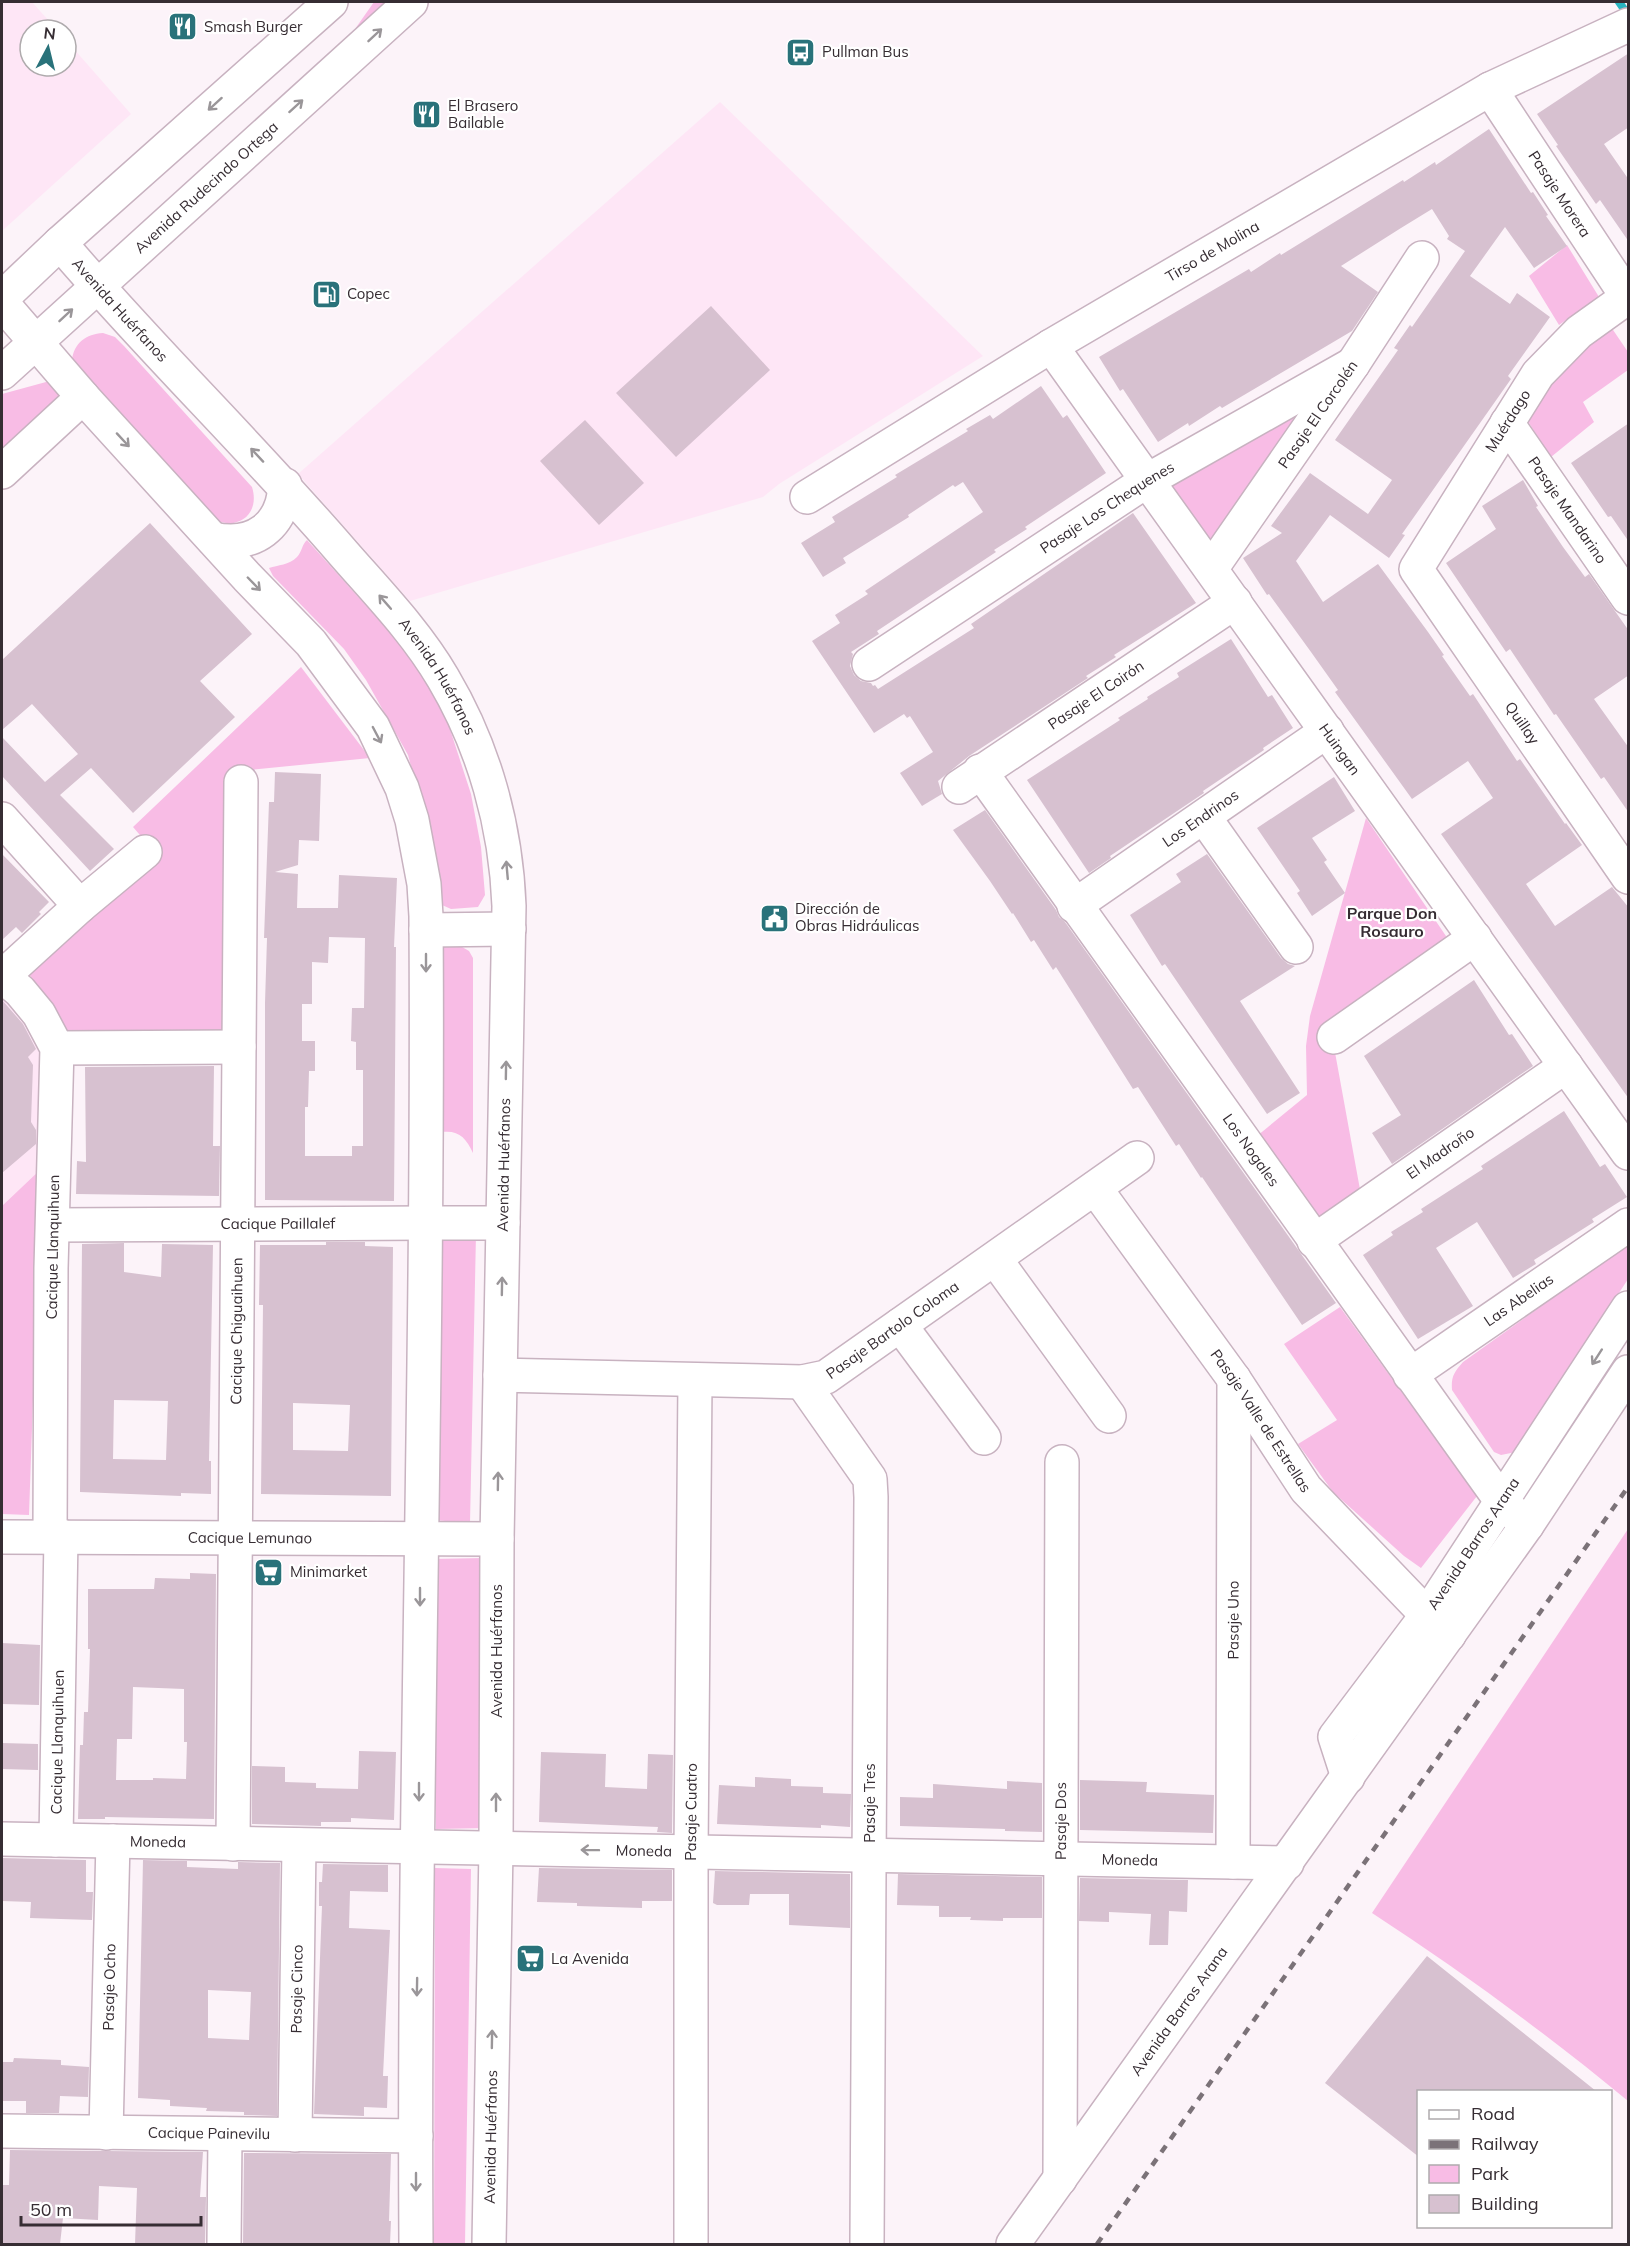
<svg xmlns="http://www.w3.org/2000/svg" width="1630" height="2246" font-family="Mulish,sans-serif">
<rect width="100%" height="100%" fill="#fcf3f9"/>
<path fill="#fee6f6" d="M2,2H32L57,30H30V66H66V40L131,114L2,231Z
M720,102L983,356L779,484L763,497L410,601L298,474Z
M14,995L40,1046L41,1169L2,1206V997Z"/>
<path fill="#f8bce5" d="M374,2H388L355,29Z
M1567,245L1599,297L1559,325L1529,276Z
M1609,324L1628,352V370L1583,402L1594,422L1551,457L1525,417L1571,348Z
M103,333L115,337L124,346L252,487C261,516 235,533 210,517L72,360C74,343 86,334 103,333Z
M57,379L70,396L2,460V394Z
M1310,400L1215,548L1167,482Z
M307,540L388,630L425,679L448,723L471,794L481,847L485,895L478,907L451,909L442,905L435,856L408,755L366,680L344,649L273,576L269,568C278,565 289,565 297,557C302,552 302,544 307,540Z
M301,667L370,758L240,771L226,1033L64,1036L27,970L158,856L133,827Z
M1366,818L1448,939L1330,1025L1361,1195L1318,1224L1257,1136L1307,1095L1306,1046L1310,1016Z
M457,944L469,951L473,958V1153C466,1138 459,1130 442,1132L433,947Z
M41,1169L29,1515L2,1514V1206Z
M439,1232L476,1234L470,1523L433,1520Z
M1628,1244V1279L1516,1452L1501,1455L1494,1452L1452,1390C1451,1377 1454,1372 1463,1362Z
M1340,1307L1477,1496L1421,1568L1404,1556L1333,1492L1298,1444L1337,1420L1284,1344Z
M1628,1529V2101C1547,2034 1461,1971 1372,1913Z
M484,1558L488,1828L436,1829L432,1559Z
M435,1868L471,1869L465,2244H434Z"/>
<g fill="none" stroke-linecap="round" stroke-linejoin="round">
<path stroke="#28b4c1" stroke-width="8" d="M1619,2L1628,15"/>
</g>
<path fill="#d7c1d0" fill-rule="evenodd" d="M1629,53V127L1604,144L1629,180V242L1600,200L1596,204L1556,146L1558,145L1537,114Z
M1489,129L1531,193L1533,192L1548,215L1546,216L1567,246L1534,268L1505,227L1470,276L1510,304L1517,293L1550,317L1508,376L1511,379L1402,534L1405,535L1389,558L1330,515L1296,561L1323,602L1378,564L1428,632L1444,655L1442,656L1470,696L1473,694L1517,761L1520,759L1565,824L1566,823L1582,845L1526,884L1555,926L1612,887L1629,908V1099L1441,834L1493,798L1468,761L1412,799L1335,692L1338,690L1311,652L1269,594L1267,595L1243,558L1282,533L1271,526L1310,473L1368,514L1392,480L1335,440L1398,350L1394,348L1410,325L1412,327L1465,251L1447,239L1449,236L1432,209L1401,228L1341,266L1378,292L1352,331L1222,408L1220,406L1189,426L1188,423L1158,442L1123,389L1120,391L1099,357L1249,269L1251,272L1280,253L1281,255L1403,180L1404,182L1435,162L1436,165Z
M711,306L770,370L676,457L616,393Z
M1041,386L1063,418L1067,415L1106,473L1025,527L1027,529L994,550L996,552L877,631L879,634L851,652L853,654L850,666L854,675L861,681L871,683L873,686L875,685L878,689L974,628L971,624L1133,513L1196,603L1114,655L1116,657L1086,676L1088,678L969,756L938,781L942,794L922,806L900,773L933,752L910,716L907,718L904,714L874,733L812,641L840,623L835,615L868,594L865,591L983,512L963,482L955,487L953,485L908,515L909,517L843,558L846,563L823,577L801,543L835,522L832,517L897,477L895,475L968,431L966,429L990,415L993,419Z
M585,420L644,483L599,525L540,461Z
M1629,423V542L1611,516L1608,517L1571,463Z
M1523,480L1538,506L1536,507L1563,547L1585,577L1589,574L1629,631V675L1594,699L1629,748V813L1604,777L1601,779L1556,714L1554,715L1510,649L1506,652L1446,563L1496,529L1482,506Z
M150,523L252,634L200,681L235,717L133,813L91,768L60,795L114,849L90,871L2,776V737L45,782L78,754L32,704L2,730V660Z
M1231,639L1268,697L1272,695L1293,728L1263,748L1264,750L1203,791L1204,793L1110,856L1111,858L1089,873L1027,780L1120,720L1118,718L1148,699L1147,697L1179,677L1177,673Z
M275,772L321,774L319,841L299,840L298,865L275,872L298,874L297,908H338L339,875L397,878L394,947H396L394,1201L265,1200V1003L267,938H264L269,802H274ZM329,937L365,938L364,1008H352L351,1041L356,1042V1070H363V1146H352V1156H305V1107H308L309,1071H315V1041H302V1004H312V962L328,963Z
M1334,777L1355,811L1312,838L1327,860L1324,862L1345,893L1312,916L1297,893L1300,891L1257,828Z
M985,810L1056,910L1059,917L1065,922L1336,1303L1302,1325L1202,1177L1201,1178L1179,1144L1176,1146L1138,1087L1133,1089L1056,967L1053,970L1034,940L1031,942L1013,913L1012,914L990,881L953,830Z
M2,854L49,902L39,912L41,914L22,933L16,927L2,940Z
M1207,854L1281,958L1288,964L1295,966L1240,1001L1300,1093L1267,1114L1165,964L1162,966L1130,915L1181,882L1176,874Z
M1474,980L1509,1035L1512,1034L1533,1066L1392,1164L1372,1133L1401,1115L1364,1056Z
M2,1000L23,1024L36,1049L28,1057L33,1065L31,1122L36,1130V1144L2,1173Z
M214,1066L213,1146H220L219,1196L76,1194L77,1161L86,1162L85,1067Z
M1564,1111L1600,1167L1605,1164L1627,1197L1592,1219L1594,1222L1534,1260L1536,1264L1513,1278L1477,1222L1436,1248L1473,1306L1418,1339L1363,1255L1393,1235L1391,1232L1423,1212L1421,1209L1483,1169L1481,1166Z
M326,1242H365V1246L393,1247L391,1496L261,1494L263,1305H259L260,1245H326ZM293,1403L350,1405L348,1451L293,1450Z
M124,1243V1272L161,1277L162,1244L213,1245L209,1461H211V1494L181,1493V1496L80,1492L82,1244ZM114,1400L168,1401L166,1460L113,1459Z
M190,1573L216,1574L214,1819L105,1817V1819H78L80,1745H83L84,1712H88L90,1649H88V1589H154L155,1578L190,1579ZM133,1687L184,1689V1742H187L186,1779L153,1778V1780H116L117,1739H132Z
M2,1643L40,1645L39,1705L2,1704Z
M2,1743L38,1744V1770L2,1769Z
M359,1751L396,1752L394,1820L351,1818V1822H321V1826L252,1824V1766L285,1767V1782L316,1783V1788L358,1789Z
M541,1752L606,1754L605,1787L647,1789L648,1754L673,1755L672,1833L657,1832L658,1827L539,1822Z
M755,1777L791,1779V1786L823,1787V1793L851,1794L850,1827L821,1825V1828L717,1824L719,1785L755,1787Z
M1080,1780L1147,1782L1146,1792L1214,1795L1213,1833L1080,1830Z
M1007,1781L1042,1783V1832L1005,1831V1829L900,1826V1797L933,1798V1784L1007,1789Z
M2,1858L86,1860V1892H93L92,1920L30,1918L31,1902L2,1901Z
M143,1860L187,1861V1867L238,1869V1862L280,1863L277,2116L244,2115V2112L206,2111L207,2108L170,2106V2100L138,2098ZM208,1990L251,1992L249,2040L208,2038Z
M323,1864L388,1865V1892L350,1891L349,1928L390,1930L383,2076H388L387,2108L364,2107V2116L314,2114L322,1906H319V1882H322Z
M539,1868L672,1870V1901H642V1908L577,1906V1903L537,1902Z
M715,1871L850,1874V1928L789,1925V1894H750L749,1905H717L713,1903Z
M898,1874L1042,1877V1918H1003V1921L970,1920L971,1917H939V1906L897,1905Z
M1080,1878L1188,1880L1187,1912L1169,1911L1168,1945H1149L1151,1914L1109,1912V1922L1079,1921Z
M1427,1956L1596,2091H1419V2157L1325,2083Z
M14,2058L61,2060V2065L89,2067L88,2097L60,2096L59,2113H26V2101H2V2062H13Z
M10,2150L203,2152L200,2197H206L205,2244H135L137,2188L99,2186L98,2220L63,2218L60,2244H2V2185H9Z
M244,2153L391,2154L389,2221H391L390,2244H243Z"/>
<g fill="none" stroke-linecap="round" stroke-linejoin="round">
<defs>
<g id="minor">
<path id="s1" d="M1490,89L1628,298"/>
<path id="s2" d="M1628,297L1579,332L1538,374L1416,569L1628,877"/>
<path id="s3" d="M1051,346L1628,1153"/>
<path id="s4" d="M1507,423L1628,598"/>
<path d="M2,472L83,397"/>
<path id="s5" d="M807,497L1051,346L1490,89L1628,25"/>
<path id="s6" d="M1211,569L1353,364L1422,258"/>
<path id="s7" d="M869,664L1148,480L1353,364"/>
<path id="s8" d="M980,771L1502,1502L1527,1525"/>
<path id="s9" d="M959,787L1235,602"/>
<path d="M1204,817L1296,947"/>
<path d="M2,819L80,906"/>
<path id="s10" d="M1074,906L1327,731"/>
<path d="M2,976L20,991L39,1014L57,1048L51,1268L50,1537"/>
<path d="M2,977L80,906L145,852"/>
<path d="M1334,1037L1475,938"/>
<path d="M57,1048L239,1047"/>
<path id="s11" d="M1095,1188L1234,1379L1306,1489L1427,1615L1449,1635"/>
<path id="s12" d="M53,1225L426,1223"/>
<path id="s13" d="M1314,1241L1566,1066"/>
<path d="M995,1259L1109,1416"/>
<path d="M900,1325L984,1438"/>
<path id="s14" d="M500,1375L802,1382L826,1377L1137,1158"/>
<path id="s15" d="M1410,1375L1628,1225"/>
<path d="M802,1382L870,1479L871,1497L867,2244"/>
<path id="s16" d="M2,1537L497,1539"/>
<path id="s17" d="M1348,1777L1335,1737L1427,1615L1628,1308"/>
<path id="s18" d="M2,1839L1287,1863"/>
<path id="s19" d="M56,1840L61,1536"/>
<path id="s20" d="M233,1844L241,782"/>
<path id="s21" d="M1233,1862L1234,1379"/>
<path id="s22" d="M2,2131L416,2136"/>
<path id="s23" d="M106,2133L113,1841"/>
<path id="s24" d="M295,2135L299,1845"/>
<path id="s25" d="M1060,2179L1062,1462"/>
<path d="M224,2244L225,2134"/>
<path id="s26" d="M691,2244V1852L695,1380"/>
</g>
<g id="major">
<path id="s27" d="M60,243C151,350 253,448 344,554C379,594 416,632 443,678C484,747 506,826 509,906L497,1539L496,1848L489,2244"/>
<path d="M2,298L60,243L331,2"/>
<path d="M2,303L83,397L247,577L311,643L373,727L402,788L412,820L424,884L426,916C429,1359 413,1802 416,2244"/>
<path id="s28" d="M2,373L411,2"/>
<path d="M213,539C254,548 283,526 285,485"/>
<path d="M426,930L509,929"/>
<path d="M426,1223H503"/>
<path id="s29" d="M1013,2244L1527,1525L1628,1372"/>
</g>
</defs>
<use href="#minor" stroke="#c8b2c0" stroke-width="36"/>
<use href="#major" stroke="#c8b2c0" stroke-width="36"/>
<use href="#minor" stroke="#fff" stroke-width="33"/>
<use href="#major" stroke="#fff" stroke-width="33"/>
<path stroke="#7b7278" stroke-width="4.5" stroke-dasharray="8 8" stroke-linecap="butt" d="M1097,2244L1628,1487"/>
</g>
<defs><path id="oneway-shaft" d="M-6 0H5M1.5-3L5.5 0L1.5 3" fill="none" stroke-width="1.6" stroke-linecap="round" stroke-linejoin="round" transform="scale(1.5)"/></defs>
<g stroke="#9a9699">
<use href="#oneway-shaft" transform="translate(375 35) rotate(-43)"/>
<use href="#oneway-shaft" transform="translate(215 104) rotate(138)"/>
<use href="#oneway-shaft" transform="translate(296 106) rotate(-42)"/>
<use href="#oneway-shaft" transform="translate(66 315) rotate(-43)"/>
<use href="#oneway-shaft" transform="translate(123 440) rotate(47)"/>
<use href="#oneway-shaft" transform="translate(257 455) rotate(-133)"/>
<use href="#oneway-shaft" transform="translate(254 584) rotate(46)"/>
<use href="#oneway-shaft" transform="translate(385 602) rotate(-131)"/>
<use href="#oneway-shaft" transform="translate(377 735) rotate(62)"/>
<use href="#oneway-shaft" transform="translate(507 870) rotate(-95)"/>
<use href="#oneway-shaft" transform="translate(426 963) rotate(90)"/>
<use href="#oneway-shaft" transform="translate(506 1070) rotate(-89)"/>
<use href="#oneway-shaft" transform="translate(502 1286) rotate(-89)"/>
<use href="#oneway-shaft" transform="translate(1597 1357) rotate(123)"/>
<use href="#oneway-shaft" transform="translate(498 1481) rotate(-89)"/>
<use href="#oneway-shaft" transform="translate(420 1597) rotate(90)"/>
<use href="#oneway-shaft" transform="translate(419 1792) rotate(90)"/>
<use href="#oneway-shaft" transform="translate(496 1802) rotate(-90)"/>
<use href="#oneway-shaft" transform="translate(590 1850) rotate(-179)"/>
<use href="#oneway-shaft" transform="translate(417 1987) rotate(91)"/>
<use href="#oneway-shaft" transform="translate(492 2039) rotate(-89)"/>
<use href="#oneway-shaft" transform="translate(416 2182) rotate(90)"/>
</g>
<defs>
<symbol id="restaurant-square" viewBox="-11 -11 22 22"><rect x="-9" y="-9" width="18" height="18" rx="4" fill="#29727a" stroke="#fff"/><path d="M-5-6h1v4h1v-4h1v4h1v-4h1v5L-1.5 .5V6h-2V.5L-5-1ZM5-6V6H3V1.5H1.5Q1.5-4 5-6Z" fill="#fff"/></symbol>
<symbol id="bus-square" viewBox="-11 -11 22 22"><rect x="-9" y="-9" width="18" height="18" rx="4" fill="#29727a" stroke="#fff"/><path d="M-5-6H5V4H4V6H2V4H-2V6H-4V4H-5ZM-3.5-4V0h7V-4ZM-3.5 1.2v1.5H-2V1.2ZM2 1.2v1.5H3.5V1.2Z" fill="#fff"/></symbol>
<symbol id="fuel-square" viewBox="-11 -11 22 22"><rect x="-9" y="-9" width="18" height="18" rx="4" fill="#29727a" stroke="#fff"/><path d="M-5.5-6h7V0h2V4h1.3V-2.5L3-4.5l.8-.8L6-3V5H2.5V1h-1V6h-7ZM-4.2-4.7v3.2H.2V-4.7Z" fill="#fff"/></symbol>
<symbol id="civic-square" viewBox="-11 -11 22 22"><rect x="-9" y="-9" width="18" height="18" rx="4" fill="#29727a" stroke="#fff"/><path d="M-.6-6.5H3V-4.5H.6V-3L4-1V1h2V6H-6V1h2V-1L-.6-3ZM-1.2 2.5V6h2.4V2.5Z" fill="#fff"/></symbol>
<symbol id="supermarket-square" viewBox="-11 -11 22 22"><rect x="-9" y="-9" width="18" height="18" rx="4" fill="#29727a" stroke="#fff"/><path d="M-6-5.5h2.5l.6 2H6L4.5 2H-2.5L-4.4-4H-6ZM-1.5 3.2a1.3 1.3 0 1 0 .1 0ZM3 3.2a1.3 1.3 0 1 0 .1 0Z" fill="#fff"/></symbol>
</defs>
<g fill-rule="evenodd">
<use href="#restaurant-square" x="166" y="10" width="33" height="33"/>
<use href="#bus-square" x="784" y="36" width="33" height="33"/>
<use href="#restaurant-square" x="410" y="98" width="33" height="33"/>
<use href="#fuel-square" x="310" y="278" width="33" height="33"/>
<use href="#civic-square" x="758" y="902" width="33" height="33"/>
<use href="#supermarket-square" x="252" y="1556" width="33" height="33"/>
<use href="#supermarket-square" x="514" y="1942" width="33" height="33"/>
</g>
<g text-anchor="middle" stroke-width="4.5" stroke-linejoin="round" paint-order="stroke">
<g font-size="15" fill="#362d33" stroke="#fff" text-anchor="start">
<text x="204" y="32">Smash Burger</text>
<text x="822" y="57">Pullman Bus</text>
<text x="448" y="111">El Brasero<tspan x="448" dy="17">Bailable</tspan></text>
<text x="347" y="299">Copec</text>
<text x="795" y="914">Dirección de<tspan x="795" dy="17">Obras Hidráulicas</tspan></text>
<text x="290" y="1577">Minimarket</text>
<text x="551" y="1964">La Avenida</text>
</g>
<g font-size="15" fill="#362d33" stroke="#fff">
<text dy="5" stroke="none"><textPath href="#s28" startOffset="276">Avenida Rudecindo Ortega</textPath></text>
<text dy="5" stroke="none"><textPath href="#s1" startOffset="126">Pasaje Morera</textPath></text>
<text dy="5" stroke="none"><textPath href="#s5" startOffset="474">Tirso de Molina</textPath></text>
<text dy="5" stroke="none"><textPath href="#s27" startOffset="90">Avenida Huérfanos</textPath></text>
<text dy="5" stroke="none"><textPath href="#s6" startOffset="188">Pasaje El Corcolén</textPath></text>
<text transform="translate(1508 421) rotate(-58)" y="5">Muérdago</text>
<text dy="5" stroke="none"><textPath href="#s7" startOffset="285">Pasaje Los Chequenes</textPath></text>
<text dy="5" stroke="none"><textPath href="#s4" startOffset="106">Pasaje Mandarino</textPath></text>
<text dy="5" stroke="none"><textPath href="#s27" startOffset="576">Avenida Huérfanos</textPath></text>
<text dy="5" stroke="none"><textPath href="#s9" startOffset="165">Pasaje El Coirón</textPath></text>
<text dy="5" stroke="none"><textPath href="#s2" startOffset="536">Quillay</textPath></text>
<text dy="5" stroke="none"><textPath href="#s3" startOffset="496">Huingan</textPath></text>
<text dy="5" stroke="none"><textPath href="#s10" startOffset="154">Los Endrinos</textPath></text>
<text dy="5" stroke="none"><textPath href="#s8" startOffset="466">Los Nogales</textPath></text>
<text dy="5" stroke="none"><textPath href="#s13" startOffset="154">El Madroño</textPath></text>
<text transform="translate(504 1165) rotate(-89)" y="5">Avenida Huérfanos</text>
<text dy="5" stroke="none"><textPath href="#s12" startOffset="225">Cacique Paillalef</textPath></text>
<text transform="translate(53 1247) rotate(-89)" y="5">Cacique Llanquihuen</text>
<text dy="5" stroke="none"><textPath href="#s15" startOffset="132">Las Abelias</textPath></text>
<text dy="5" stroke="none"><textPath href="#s14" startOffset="408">Pasaje Bartolo Coloma</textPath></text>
<text dy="5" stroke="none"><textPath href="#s20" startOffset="513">Cacique Chiguaihuen</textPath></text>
<text dy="5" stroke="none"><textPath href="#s11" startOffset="286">Pasaje Valle de Estrellas</textPath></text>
<text dy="5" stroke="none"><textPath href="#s16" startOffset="248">Cacique Lemunao</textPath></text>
<text dy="5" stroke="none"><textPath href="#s17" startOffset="280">Avenida Barros Arana</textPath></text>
<text dy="5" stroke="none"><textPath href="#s21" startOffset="242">Pasaje Uno</textPath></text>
<text transform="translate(497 1651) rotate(-90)" y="5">Avenida Huérfanos</text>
<text dy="5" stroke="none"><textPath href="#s19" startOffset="98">Cacique Llanquihuen</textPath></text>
<text transform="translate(870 1803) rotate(-90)" y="5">Pasaje Tres</text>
<text dy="5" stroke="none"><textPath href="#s26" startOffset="432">Pasaje Cuatro</textPath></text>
<text dy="5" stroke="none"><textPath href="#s25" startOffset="358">Pasaje Dos</textPath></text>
<text dy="5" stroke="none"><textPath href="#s18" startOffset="156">Moneda</textPath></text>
<text dy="5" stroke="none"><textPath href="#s18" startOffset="642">Moneda</textPath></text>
<text dy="5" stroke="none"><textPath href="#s18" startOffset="1128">Moneda</textPath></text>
<text dy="5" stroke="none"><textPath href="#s23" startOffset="146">Pasaje Ocho</textPath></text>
<text dy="5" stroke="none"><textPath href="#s24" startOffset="146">Pasaje Cinco</textPath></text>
<text dy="5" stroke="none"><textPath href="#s29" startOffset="286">Avenida Barros Arana</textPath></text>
<text dy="5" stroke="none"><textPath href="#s22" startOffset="207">Cacique Painevilu</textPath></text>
<text transform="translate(491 2137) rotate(-89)" y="5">Avenida Huérfanos</text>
</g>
<g font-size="16" font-weight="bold" fill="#362d33" stroke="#fff">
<text x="1392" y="919">Parque Don<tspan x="1392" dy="18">Rosauro</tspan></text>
</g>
</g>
<rect width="1630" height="2246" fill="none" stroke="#362d33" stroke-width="6"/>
<rect x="1417" y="2090" width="195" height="138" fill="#ffffff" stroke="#afabad" stroke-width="1.5"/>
<rect x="1429" y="2110" width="30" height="9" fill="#ffffff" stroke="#afabad" stroke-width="1.5"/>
<text x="1471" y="2120" font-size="18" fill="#362d33">Road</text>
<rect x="1429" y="2140" width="30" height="9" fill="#7b7278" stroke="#afabad" stroke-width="1.5"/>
<text x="1471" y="2150" font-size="18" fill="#362d33">Railway</text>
<rect x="1429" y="2165" width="30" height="18" fill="#f8bce5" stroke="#afabad" stroke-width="1.5"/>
<text x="1471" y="2180" font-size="18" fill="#362d33">Park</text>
<rect x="1429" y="2195" width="30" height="18" fill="#d7c1d0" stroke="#afabad" stroke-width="1.5"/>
<text x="1471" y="2210" font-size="18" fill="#362d33">Building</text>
<g transform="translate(48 48) rotate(7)"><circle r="28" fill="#ffffff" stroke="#afabad" stroke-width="1.5"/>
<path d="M0-4.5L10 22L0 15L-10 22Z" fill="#29727a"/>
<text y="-9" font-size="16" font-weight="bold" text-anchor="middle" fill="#362d33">N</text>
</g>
<path d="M21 2216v9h180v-9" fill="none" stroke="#362d33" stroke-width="3"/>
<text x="30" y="2216" font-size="18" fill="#362d33" stroke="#ffffff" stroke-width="4.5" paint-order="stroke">50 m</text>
</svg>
